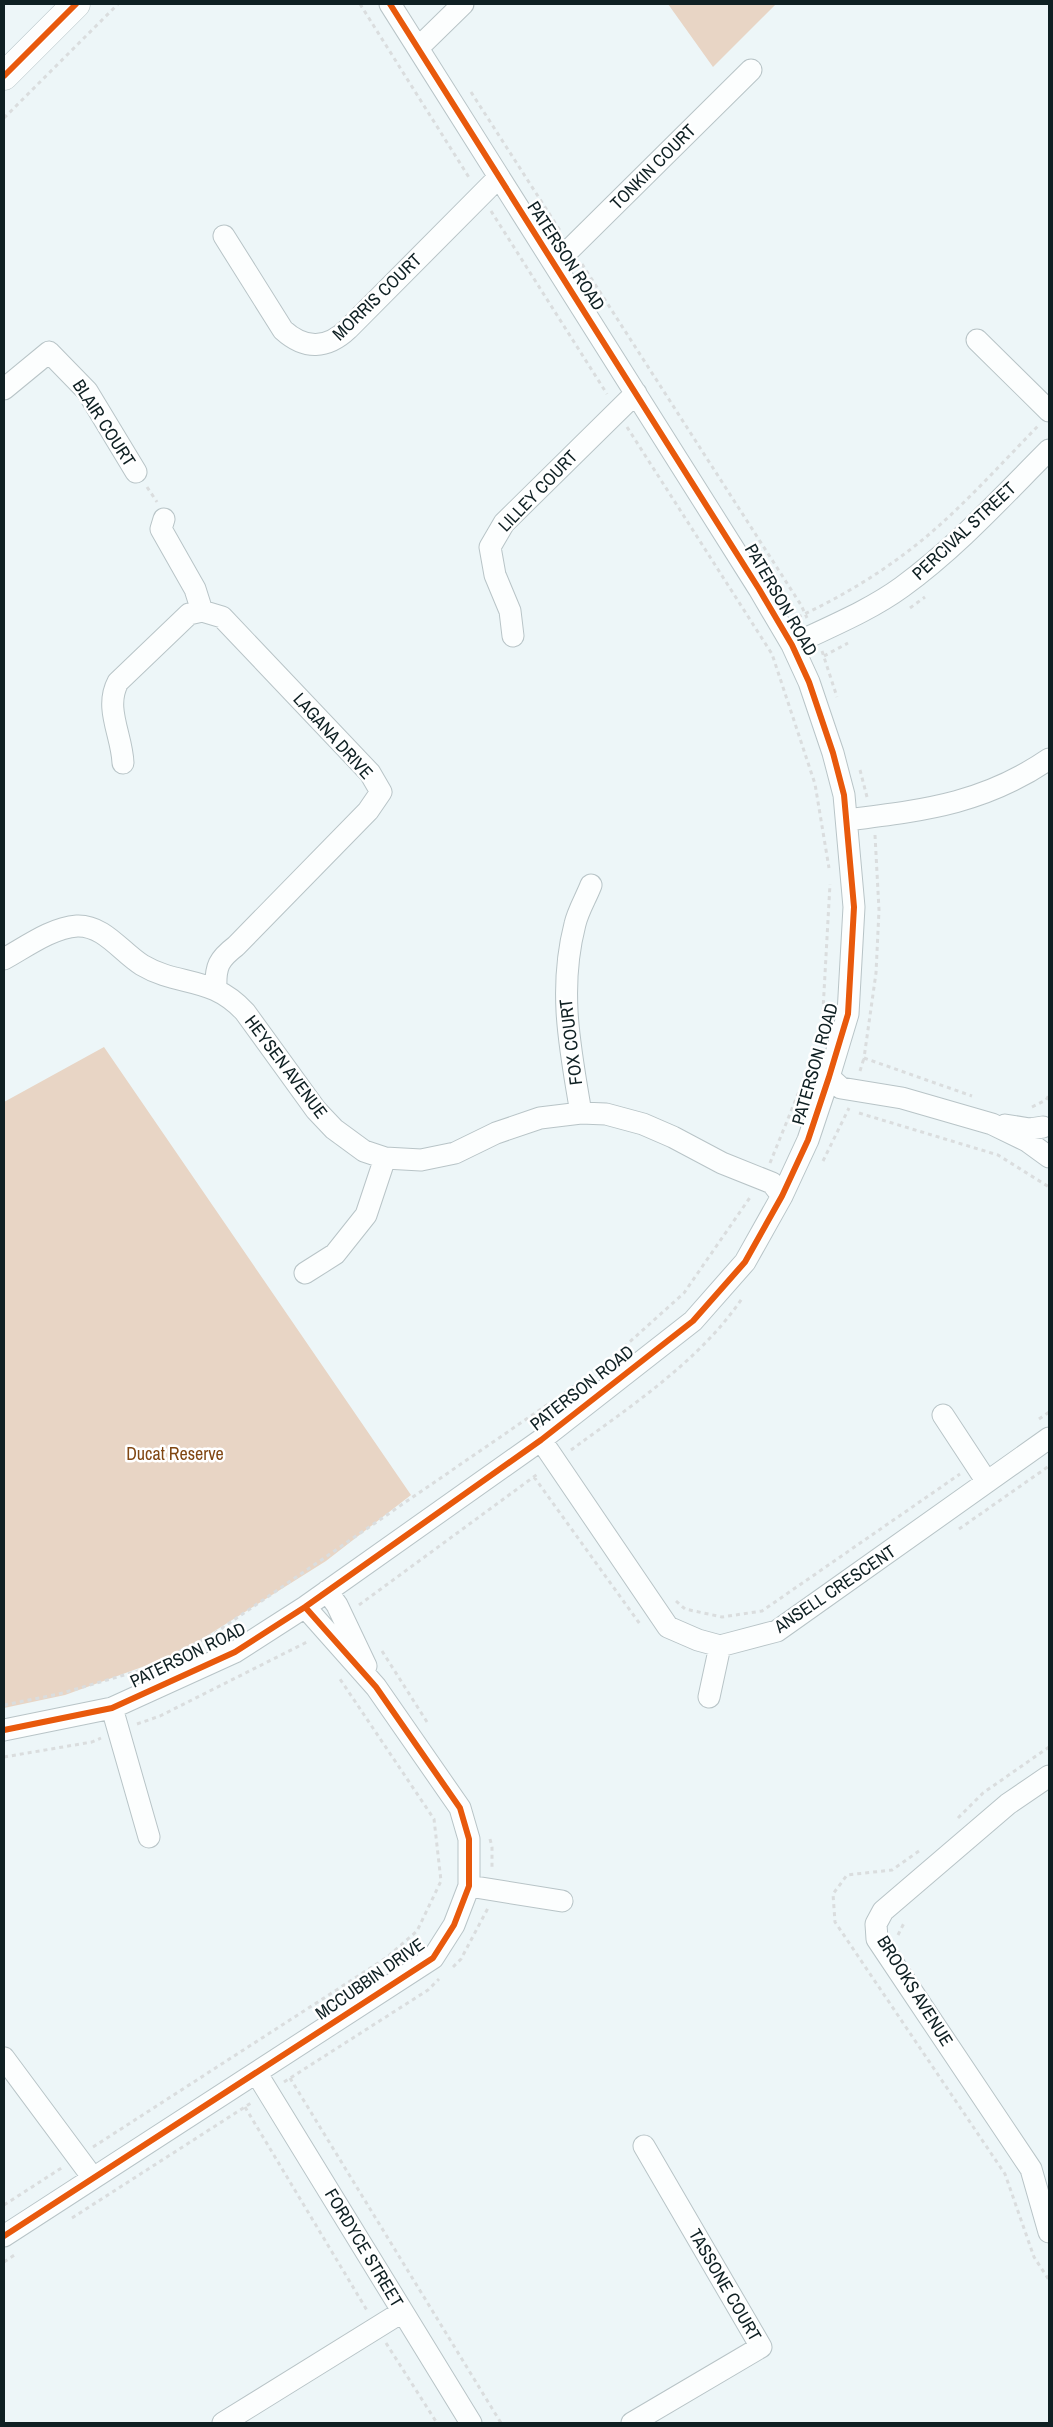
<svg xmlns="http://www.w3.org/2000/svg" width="1053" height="2427" font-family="'Archivo Narrow',sans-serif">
<rect width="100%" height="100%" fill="#edf6f8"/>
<path fill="#e8d5c5" d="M668,4H776L713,67Z
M104,1047L411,1495L326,1561L178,1654L65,1695L4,1708V1102Z"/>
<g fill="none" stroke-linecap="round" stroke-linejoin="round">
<defs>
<path id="street" d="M418,48L463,4
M224,236L283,330C305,350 327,349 348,329L498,178
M555,264L751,70
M977,340L1049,411
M4,389L49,352L87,391L136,472
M164,519L161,529L195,589L202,611
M513,636L510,611L495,575L490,547L504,523L636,393
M792,645C829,627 869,611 902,587C957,547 1002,497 1049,450
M123,763C122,735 104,708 118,682L189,614L202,611L222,617L370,773L381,792L368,811L236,946C219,959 215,966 216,989
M847,820C924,810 983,804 1049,759
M4,959C26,947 51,928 77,926C104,925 121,952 142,965C179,987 211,975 245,1012L316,1110L334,1129L364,1151L385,1158L421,1160L455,1153L496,1133L540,1118L581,1113L606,1114L643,1124L673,1137L722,1163L772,1183L782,1196
M829,1077L841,1088L902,1098L992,1124L1027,1141L1049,1157
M581,1113C570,1048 558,990 575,924C578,911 586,898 591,885
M1005,1125L1030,1129L1043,1127
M305,1273L335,1254L366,1215L385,1158
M943,1415L987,1482
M541,1440L668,1627L698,1640L720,1646L777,1631L1049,1438
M327,1591L337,1605L366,1666
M709,1697L720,1646
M112,1708L149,1837
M4,1730L112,1708L235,1652L305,1607L541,1440L693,1321L745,1262L782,1196L808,1140L829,1077L848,1014L854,907L844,795L833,753L809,682L792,645L759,589L390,4
M1049,1776L1008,1804L883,1911L876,1924L877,1939L1031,2169L1049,2232
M469,1886L562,1901
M4,2058L93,2178
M257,2074L471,2423
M4,2236L433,1958L454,1925L469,1886V1839L460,1808L376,1687L305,1607
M223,2423L402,2312
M632,2423L761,2347L644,2146"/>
<path id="secondary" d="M4,76L76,4"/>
</defs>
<use href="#street" stroke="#b8c4c7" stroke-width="23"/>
<use href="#secondary" stroke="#b8c4c7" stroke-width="29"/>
<path stroke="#daddde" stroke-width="3" stroke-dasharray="4 4" stroke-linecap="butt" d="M360,4L470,179
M471,92L561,232
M4,118L118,4
M491,211L607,394
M582,264L801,605L807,618
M627,427L772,654L815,784L829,868
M147,487L157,502
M910,608L925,597
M798,617C835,600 871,579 903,555C951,520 996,469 1038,426
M822,651L837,697
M824,656L848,643
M860,770L867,797
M875,835L879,910L876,973L864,1058L972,1096
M822,1028L830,884
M860,1071L864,1058
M1032,1107L1046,1100L1049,1095
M859,1113L998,1155L1049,1187
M823,1161L849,1108
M770,1163L809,1067
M624,1347L684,1293L751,1196
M1039,1419L1049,1412
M571,1450C631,1406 701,1360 743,1297
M534,1477L640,1624
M959,1529L1049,1466
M676,1601L685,1609L722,1617L762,1611L960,1474
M359,1605L539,1473
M382,1651L427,1722
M4,1705L59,1694L145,1669L212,1635L576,1385
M137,1724L160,1716L309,1641
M4,1757L92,1742L101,1738
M958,1818L983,1793L1049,1747
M490,1839L492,1847V1870
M919,1851L892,1870L847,1875L833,1894L835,1922L1005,2174L1034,2257L1049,2280
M898,1935L905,1921
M453,1967L461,1959L488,1908
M290,2078L501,2423
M284,2082L428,1990L439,1979
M245,2107L368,2312
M93,2147L386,1958L417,1931L441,1881L434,1819L340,1679
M4,2205L63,2167
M72,2218L251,2103
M4,2262L16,2254
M386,2343L437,2423"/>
<use href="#street" stroke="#fcfefe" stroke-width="21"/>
<use href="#secondary" stroke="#fcfefe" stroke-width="28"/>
<defs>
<path id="cycleway" d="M4,76L76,4
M4,1730L112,1708L235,1652L305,1607L541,1440L693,1321L745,1262L782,1196L808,1140L829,1077L848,1014L854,907L844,795L833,753L809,682L792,645L759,589L390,4
M4,2236L433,1958L454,1925L469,1886V1839L460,1808L376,1687L305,1607"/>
</defs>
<use href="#cycleway" stroke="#fff" stroke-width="9"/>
<use href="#cycleway" stroke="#e8590c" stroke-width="6"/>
</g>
<g text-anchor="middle" stroke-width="5" stroke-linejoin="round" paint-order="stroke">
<g font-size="18" fill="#0f2023" stroke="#fff">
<text transform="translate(653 167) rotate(-45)" y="6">TONKIN COURT</text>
<text transform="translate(566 256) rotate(57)" y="6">PATERSON ROAD</text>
<text transform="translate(377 297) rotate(-44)" y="6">MORRIS COURT</text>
<text transform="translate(104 423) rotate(57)" y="6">BLAIR COURT</text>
<text transform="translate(538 491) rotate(-46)" y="6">LILLEY COURT</text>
<text transform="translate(964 531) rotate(-43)" y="6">PERCIVAL STREET</text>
<text transform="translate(781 600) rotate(60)" y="6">PATERSON ROAD</text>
<text transform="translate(333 736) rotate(48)" y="6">LAGANA DRIVE</text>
<text transform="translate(571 1042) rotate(-97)" y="6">FOX COURT</text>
<text transform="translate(815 1064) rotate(-74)" y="6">PATERSON ROAD</text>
<text transform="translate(286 1067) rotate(53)" y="6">HEYSEN AVENUE</text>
<text transform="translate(582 1388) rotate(-38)" y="6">PATERSON ROAD</text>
<text transform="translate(835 1589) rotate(-34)" y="6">ANSELL CRESCENT</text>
<text transform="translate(188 1655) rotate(-26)" y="6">PATERSON ROAD</text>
<text transform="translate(370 1979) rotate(-35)" y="6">MCCUBBIN DRIVE</text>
<text transform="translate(915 1991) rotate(58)" y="6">BROOKS AVENUE</text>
<text transform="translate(364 2248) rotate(59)" y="6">FORDYCE STREET</text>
<text transform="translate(725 2285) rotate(60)" y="6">TASSONE COURT</text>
</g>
<g font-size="18" fill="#804713" stroke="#fff">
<text x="175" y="1460">Ducat Reserve</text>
</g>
</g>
<rect width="1053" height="2427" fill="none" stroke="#0f2023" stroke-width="10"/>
</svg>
